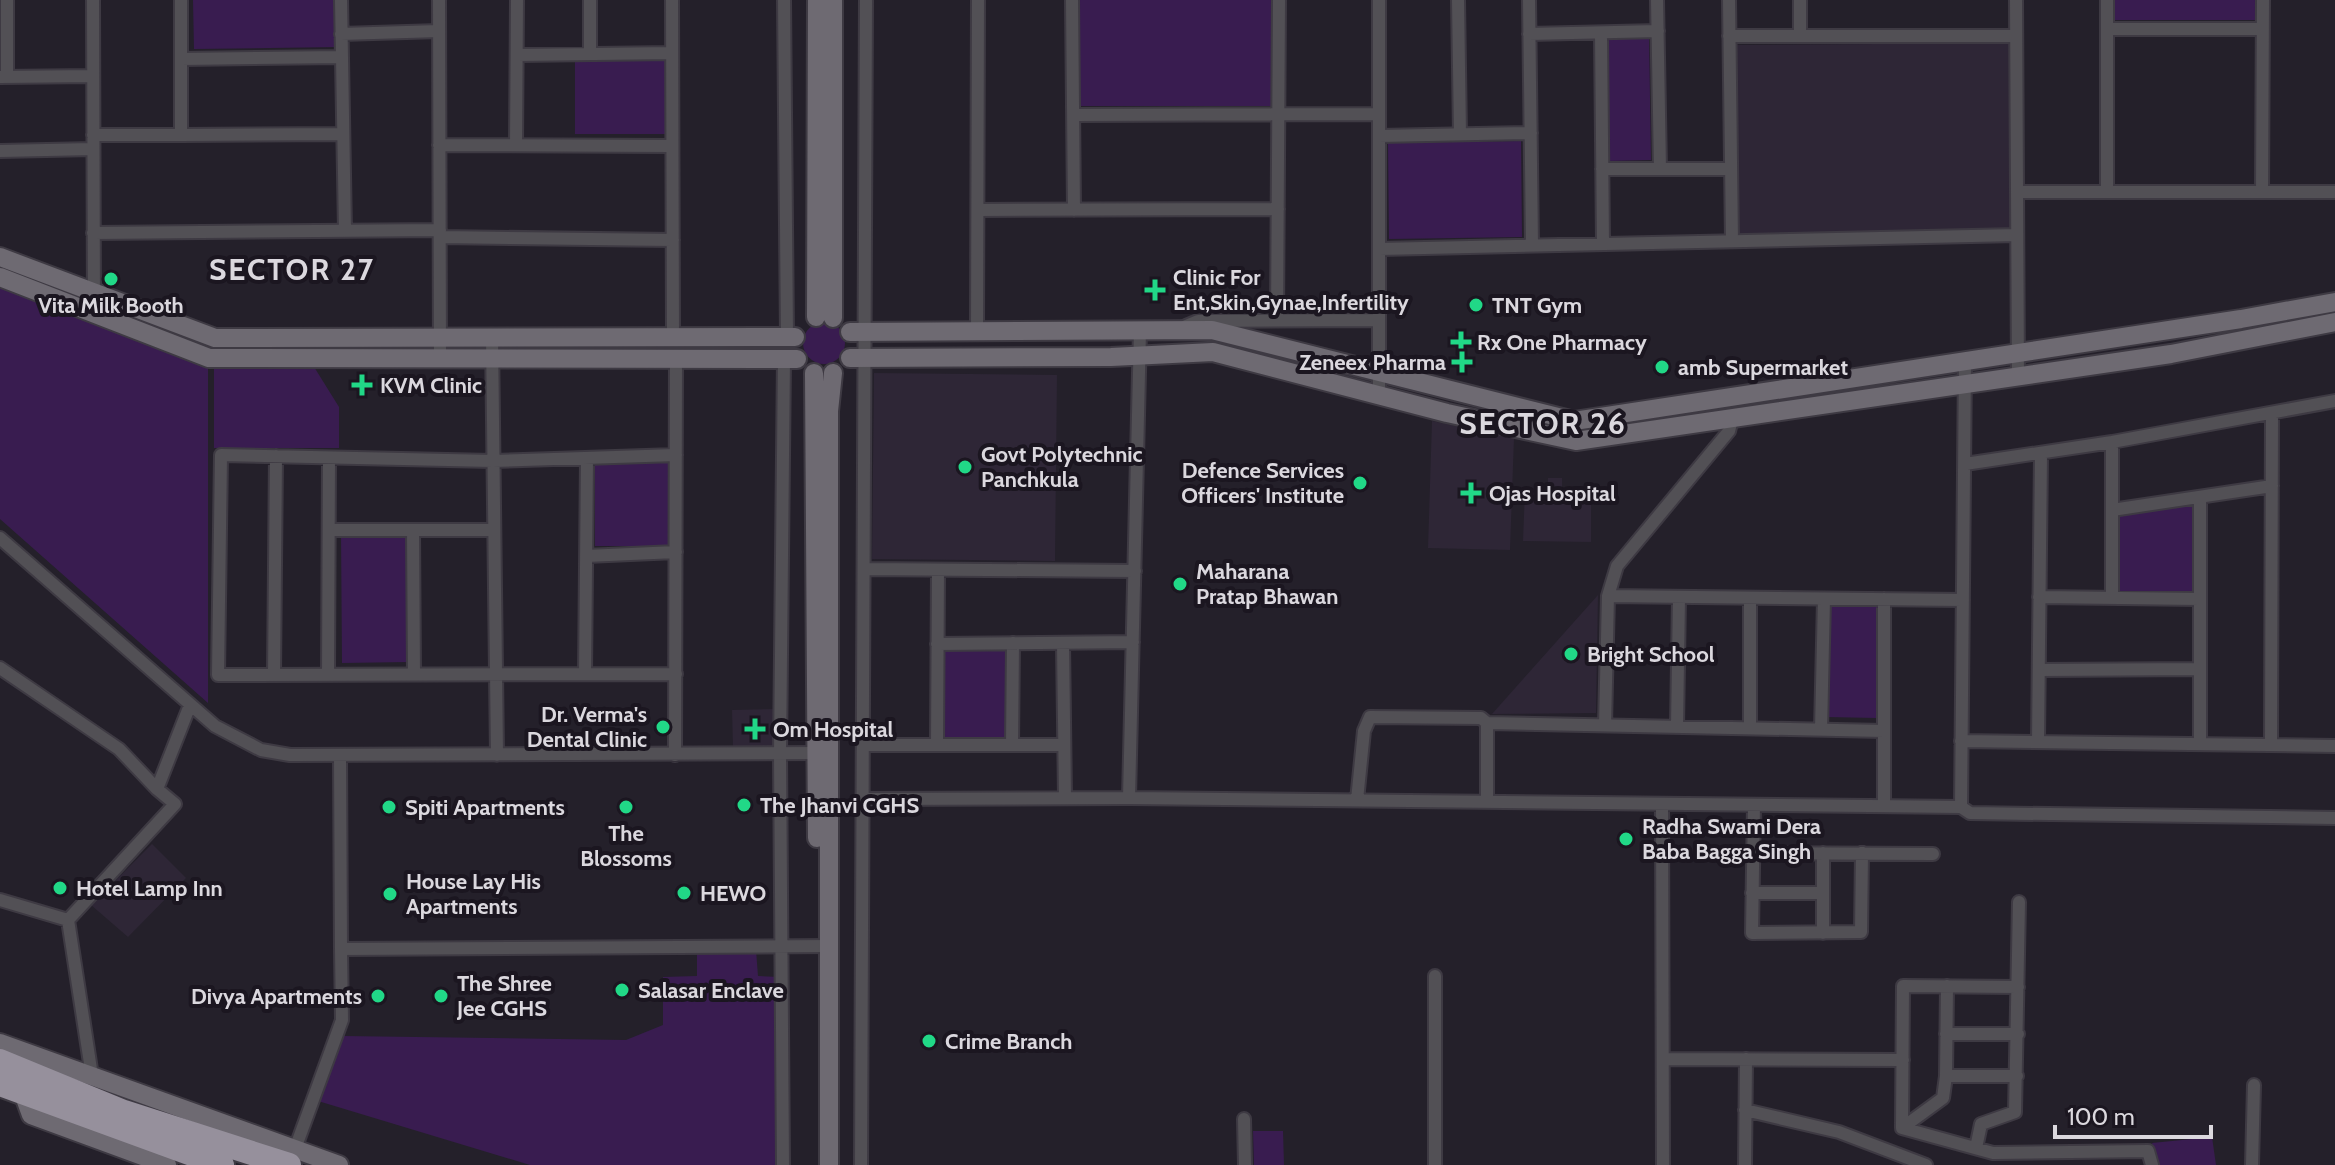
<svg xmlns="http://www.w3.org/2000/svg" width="2335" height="1165" font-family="Cabin,sans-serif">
<rect width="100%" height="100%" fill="#24202a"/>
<path fill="#2e2636" d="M2009,43L2010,234L1739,235L1737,45Z
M874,373L1057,375L1055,561L872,559Z
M1432,421L1514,438L1510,550L1428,548Z
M1548,478H1562V490L1591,491V542L1523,541L1525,489L1548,490Z
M1598,595L1596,713L1492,714Z
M777,709L778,747L733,748L732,710Z
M152,844L186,878L128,937L91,905Z"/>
<path fill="#391c50" d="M193,0H337L338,47L194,49Z
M1080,0H1273V106H1080Z
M2113,0H2257V20H2113Z
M1649,36L1651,160L1608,161L1606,37Z
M575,60H668V134H575Z
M1521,141L1522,237L1389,239L1388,143Z
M0,284L208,365V703L0,519Z
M803 343a21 21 0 1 1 42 0a21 21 0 1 1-42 0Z
M214,362H311L339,407V448H214Z
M595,462H672V546H595Z
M2193,503L2194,592L2116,591L2115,513Z
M408,533L409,662L342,663L341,534Z
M1827,602L1878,603L1877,718L1826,717Z
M1006,647V737H942V648Z
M756,950L758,976L779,977V1165H530L318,1101L342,1036L626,1040L663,1025V977L697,976V951Z
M1283,1131L1284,1165H1254L1253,1131Z
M2212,1137L2216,1165H2159L2152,1143Z"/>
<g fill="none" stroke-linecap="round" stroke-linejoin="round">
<defs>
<path id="street" d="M7,0V77
M93,0L94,313
M341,0L345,231
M439,0L440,358
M672,0L673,337
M784,0L787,337
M1072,0L1074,210
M1379,0V396
M1458,0L1460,134
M1529,0L1532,245
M1657,0L1660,169
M1729,0L1732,241
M1800,0V36
M2016,0L2018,377
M2107,29H2263
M1601,33L1603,244
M341,34L439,31
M1529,34L1658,31
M1729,36H2016
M590,54V0
M517,55L672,53
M181,59L342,57
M0,77L93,76
M1073,115L1379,114
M93,135H181V0
M181,135L343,134
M1379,136L1531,133
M439,145L672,146
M516,145L517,0
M0,151L93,149
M1602,169H1731
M2017,192H2335
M2107,192V0
M2262,192L2263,0
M978,210L1278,209
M93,233L440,230
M440,237L673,240
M1379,249L2017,235
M1277,320L1279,0
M1186,326L1198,321L1379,320
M977,331L978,0
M492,337L497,755
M2112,442V598
M1965,464L2112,442L2335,401
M2200,498V744
M2112,510L2272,486
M329,530H494
M413,530L414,675
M0,538L215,726L261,750L290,755L824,753
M586,556L676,552
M864,569L1135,571
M1608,596L1963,600
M2039,597L2200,599
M1750,598V728
M1884,599V806
M1063,643L1065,798
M937,644L1133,642
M0,668L119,749L157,789L175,804L68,920L92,1076
M2039,670L2200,669
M585,674L587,459
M676,674L218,675L221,455L493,461L676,455
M274,675L276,456
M328,675L329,458
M1605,725L1608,596L1617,566L1729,431L1732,419
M1677,727L1679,597
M1821,730L1824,599
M1961,741L2335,746
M2038,742L2041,453
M863,745H1064
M937,745L938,570
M1012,745L1013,643
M2271,745L2272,414
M675,755L676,357
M340,756L341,949L830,946
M157,789L190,705
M1129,798L1140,330
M863,799L1129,798L1961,807L1970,813L2335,818
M1357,800L1364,731L1370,717L1481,718L1487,723L1884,731
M1487,801V723
M1662,804L1663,1165
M1754,805L1752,933L1861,932L1862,853
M1961,807L1965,361
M1753,853L1933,854
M1823,853V933
M1752,893H1823
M0,900L68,920
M1435,976V1165
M2018,987L1903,986L1902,1128L1993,1153L2148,1151L2152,1165
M1946,1034H2018
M1663,1059L1903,1060
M1946,1076H2017
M1745,1110L1839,1132L1926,1165
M1244,1119L1245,1165
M1902,1128L1943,1098L1946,1076L1947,986
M1976,1148L1981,1124L2015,1112L2019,902
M295,1149L342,1020L341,949
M783,1165L780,754L784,357
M861,1165L866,0
M1745,1165L1746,1059
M2252,1165L2254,1085"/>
<path id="secondary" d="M0,257L215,338L795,337
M0,277L209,358L797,359
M816,317L817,0
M833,318V0
M850,332L1212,330L1574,421L2241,319L2335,302
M850,358L1111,357L1213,352L1447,413L1576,441L2171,354L2335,322
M814,373L817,838
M0,1043L339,1165
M23,1093L31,1115L167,1165
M829,1165V411L833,373"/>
<path id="highway" d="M0,1061L124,1112L289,1165
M0,1084L222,1165"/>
</defs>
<use href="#street" stroke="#3e3a43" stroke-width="16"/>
<use href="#secondary" stroke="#3e3a43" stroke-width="22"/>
<use href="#highway" stroke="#3e3a43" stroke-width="28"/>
<use href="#street" stroke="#525055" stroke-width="12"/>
<use href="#secondary" stroke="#6e6a72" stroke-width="18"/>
<use href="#highway" stroke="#96909c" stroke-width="24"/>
</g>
<g fill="#21d887" stroke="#1b1620" stroke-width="3">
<circle cx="111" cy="279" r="8"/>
<path d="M1151 278h8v8h8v8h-8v8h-8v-8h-8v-8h8z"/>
<circle cx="1476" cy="305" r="8"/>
<path d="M1457 330h8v8h8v8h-8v8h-8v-8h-8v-8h8z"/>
<path d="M1458 350h8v8h8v8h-8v8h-8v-8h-8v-8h8z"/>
<circle cx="1662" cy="367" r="8"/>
<path d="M358 373h8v8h8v8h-8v8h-8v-8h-8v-8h8z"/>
<circle cx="965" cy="467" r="8"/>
<circle cx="1360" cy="483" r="8"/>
<path d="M1467 481h8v8h8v8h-8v8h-8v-8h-8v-8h8z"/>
<circle cx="1180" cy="584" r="8"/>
<circle cx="1571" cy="654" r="8"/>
<circle cx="663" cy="727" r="8"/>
<path d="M751 717h8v8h8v8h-8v8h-8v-8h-8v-8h8z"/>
<circle cx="744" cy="805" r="8"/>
<circle cx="389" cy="807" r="8"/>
<circle cx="626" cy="807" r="8"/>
<circle cx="1626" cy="839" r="8"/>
<circle cx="60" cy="888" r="8"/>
<circle cx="684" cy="893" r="8"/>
<circle cx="390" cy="894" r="8"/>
<circle cx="622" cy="990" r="8"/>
<circle cx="378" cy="996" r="8"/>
<circle cx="441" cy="996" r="8"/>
<circle cx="929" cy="1041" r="8"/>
</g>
<g text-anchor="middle" stroke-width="8" stroke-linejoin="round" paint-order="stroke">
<g font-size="22" font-weight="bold" fill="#dbd8de" stroke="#1b1620" text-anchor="start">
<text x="1173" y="285">Clinic For<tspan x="1173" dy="25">Ent,Skin,Gynae,Infertility</tspan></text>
<text x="111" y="313" text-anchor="middle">Vita Milk Booth</text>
<text x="1492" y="313">TNT Gym</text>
<text x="1477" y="350">Rx One Pharmacy</text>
<text x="1446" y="370" text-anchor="end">Zeneex Pharma</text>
<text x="1678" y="375">amb Supermarket</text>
<text x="380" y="393">KVM Clinic</text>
<text x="981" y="462">Govt Polytechnic<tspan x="981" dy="25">Panchkula</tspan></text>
<text x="1344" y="478" text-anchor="end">Defence Services<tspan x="1344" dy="25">Officers' Institute</tspan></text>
<text x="1489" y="501">Ojas Hospital</text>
<text x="1196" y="579">Maharana<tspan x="1196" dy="25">Pratap Bhawan</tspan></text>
<text x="1587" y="662">Bright School</text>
<text x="647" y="722" text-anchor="end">Dr. Verma's<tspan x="647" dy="25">Dental Clinic</tspan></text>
<text x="773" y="737">Om Hospital</text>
<text x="760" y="813">The Jhanvi CGHS</text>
<text x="405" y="815">Spiti Apartments</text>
<text x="1642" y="834">Radha Swami Dera<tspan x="1642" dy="25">Baba Bagga Singh</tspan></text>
<text x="626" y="841" text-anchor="middle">The<tspan x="626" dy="25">Blossoms</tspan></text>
<text x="406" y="889">House Lay His<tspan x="406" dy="25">Apartments</tspan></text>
<text x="76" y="896">Hotel Lamp Inn</text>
<text x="700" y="901">HEWO</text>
<text x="457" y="991">The Shree<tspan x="457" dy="25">Jee CGHS</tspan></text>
<text x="638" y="998">Salasar Enclave</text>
<text x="362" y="1004" text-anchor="end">Divya Apartments</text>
<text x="945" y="1049">Crime Branch</text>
</g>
<g font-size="30" font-weight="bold" letter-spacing="2" fill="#dbd8de" stroke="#1b1620">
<text x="292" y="280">SECTOR 27</text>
<text x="1543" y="434">SECTOR 26</text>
</g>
</g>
<path d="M2055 1125v12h156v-12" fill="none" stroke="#dbd8de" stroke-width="4"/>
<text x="2067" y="1125" font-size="24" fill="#dbd8de" stroke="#1b1620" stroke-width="6" paint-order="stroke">100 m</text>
</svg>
